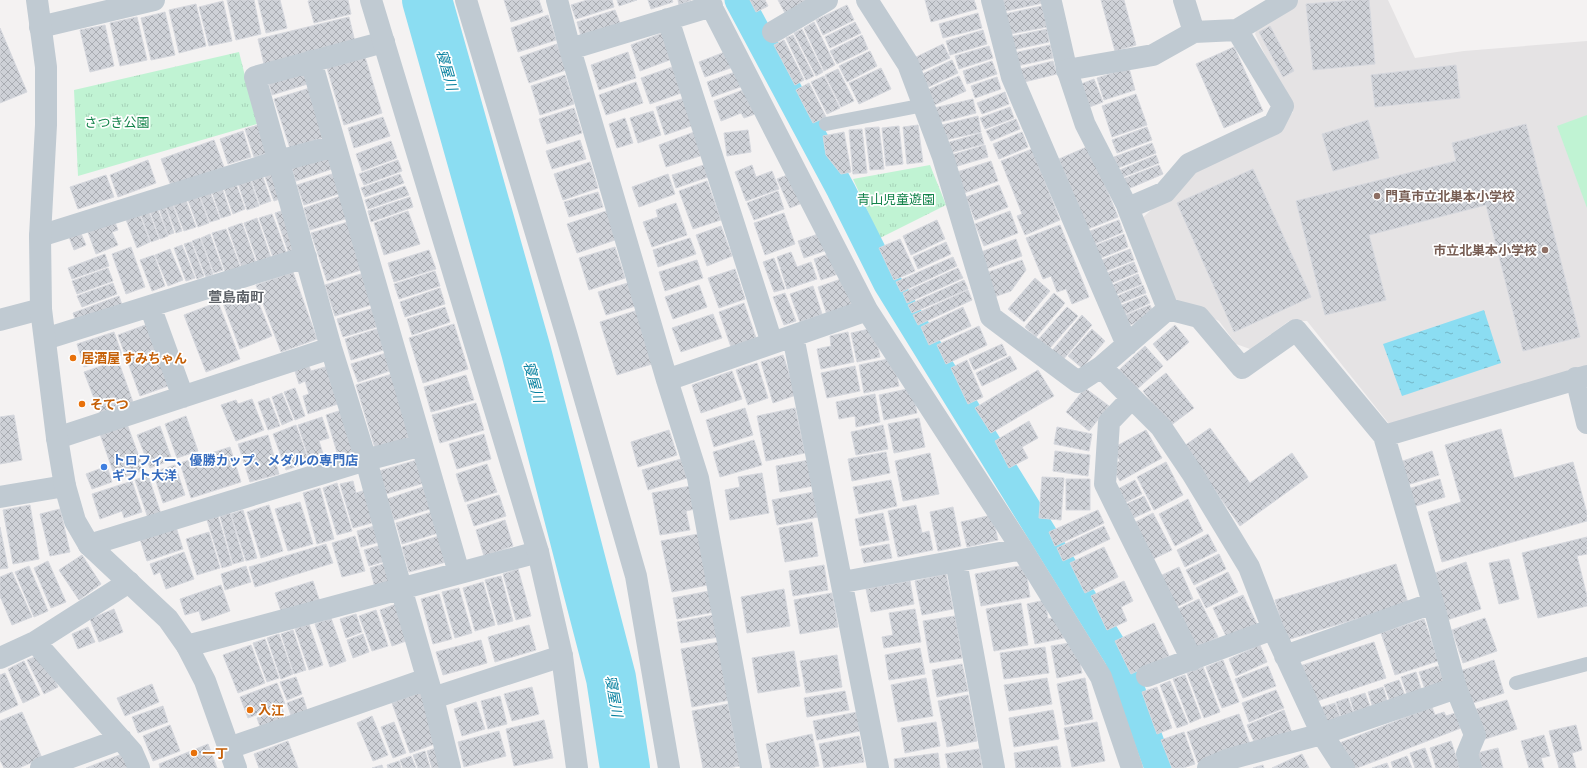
<svg xmlns="http://www.w3.org/2000/svg" width="1587" height="768" font-family="'Sofia Sans Condensed','Noto Sans JP',sans-serif">
<defs>
<pattern id="park-tufts" width="24" height="20" patternUnits="userSpaceOnUse"><rect width="24" height="20" fill="#c0f3d3"/><path d="M3 7l-1-3M5 7V3M7 7l1-3M15 17l-1-3M17 17v-4M19 17l1-3" fill="none" stroke="#a6d2b8"/></pattern>
<pattern id="water-ripples" width="26" height="14" patternUnits="userSpaceOnUse"><rect width="26" height="14" fill="#8bddf2"/><path d="M2 4q2-2 4 0t4 0M15 11q2-2 4 0t4 0" fill="none" stroke="#74b6c7"/></pattern>
<pattern id="building-cross-hatch" width="8" height="8" patternUnits="userSpaceOnUse"><rect width="8" height="8" fill="#ced1d7"/><path d="M0 0l8 8M0 8l8-8" fill="none" stroke="#a9acb2"/></pattern>
</defs>
<rect width="100%" height="100%" fill="#f4f2f2"/>
<path fill="#e5e3e4" d="M1297,0H1388L1415,58L1464,51L1587,41V371L1390,425L1307,321H1289L1250,349L1236,344L1219,321L1174,299L1139,221L1193,172L1279,128L1293,112L1255,34L1260,21Z"/>
<path fill="#c0f3d3" d="M1587,115V208L1557,126Z"/>
<path fill="url(#park-tufts)" d="M239,52L257,124L78,176L74,90Z
M930,165L946,205L880,238L853,179Z"/>
<path fill="url(#water-ripples)" d="M1484,310L1501,363L1402,396L1383,344Z"/>
<g fill="none" stroke-linecap="round" stroke-linejoin="round">
<path stroke="#8bddf2" stroke-width="29" d="M739,0L841,190L888,284L1119,658L1159,768"/>
<path stroke="#8bddf2" stroke-width="50" d="M427,0L526,351L611,678L625,768"/>
</g>
<path fill="url(#building-cross-hatch)" stroke="#d6d8de" d="M227,0H254L261,34L236,40Z
M258,0H280L287,28L266,33Z
M312,0H348L351,14L314,23L308,1Z
M504,0H539L543,12L511,22Z
M587,0H612L614,7L576,19L571,5Z
M617,0H637L619,6Z
M648,0H672L673,2L651,9Z
M678,0H691L679,5Z
M750,0H765L768,6L756,12Z
M778,0H812L785,13Z
M925,0H974L977,9L931,22Z
M1003,0H1043V3L1006,11Z
M1101,0H1124L1136,45L1115,51Z
M1354,0H1369L1375,64L1313,70L1306,4Z
M223,1L232,41L209,46L199,7Z
M196,4L206,46L179,53L169,10Z
M847,5L854,20L823,35L816,20Z
M1042,6L1047,27L1010,34L1005,14Z
M615,10L620,23L581,36L577,22Z
M165,12L175,55L151,60L141,18Z
M978,13L982,28L943,38L939,24Z
M548,15L556,40L518,52L511,28Z
M137,17L147,60L120,66L110,23Z
M349,17L355,42L264,64L258,39Z
M814,22L835,65L824,71L804,28Z
M855,22L861,33L830,48L825,37Z
M105,25L114,66L90,72L80,30Z
M1270,26L1294,71L1283,77L1259,32Z
M0,28L27,92L0,103Z
M802,29L823,72L816,76L794,33Z
M1047,29L1049,42L1012,50L1009,37Z
M983,30L987,44L950,55L946,41Z
M665,32L675,58L640,71L631,45Z
M793,35L814,76L806,80L786,38Z
M862,35L868,49L837,64L830,51Z
M784,40L804,80L795,85L774,45Z
M557,44L566,70L529,83L520,57Z
M943,44L950,58L917,73L910,60Z
M1050,45L1053,58L1017,66L1014,53Z
M989,46L993,58L959,69L955,56Z
M1234,47L1263,111L1224,128L1196,64Z
M730,50L736,66L705,77L699,62Z
M870,51L877,66L847,82L839,66Z
M628,52L636,78L599,90L591,65Z
M365,57L382,113L344,125L327,68Z
M952,60L958,73L924,89L918,76Z
M992,61L997,74L967,84L963,71Z
M1053,61L1057,74L1020,83L1017,70Z
M1456,65L1460,98L1375,107L1371,75Z
M675,66L684,92L650,104L641,78Z
M309,67L314,82L272,95L268,79Z
M881,68L891,89L859,104L849,83Z
M1129,68L1135,90L1104,100L1097,78Z
M838,69L854,101L841,107L825,75Z
M738,71L743,86L712,97L707,82Z
M565,75L574,104L540,115L531,86Z
M824,76L840,108L827,114L811,82Z
M959,76L966,91L932,106L925,91Z
M997,77L1001,89L975,98L971,86Z
M1094,79L1103,102L1084,109L1076,86Z
M636,82L643,103L606,115L599,95Z
M809,83L826,117L813,123L796,90Z
M313,87L328,136L290,148L274,99Z
M748,88L758,113L744,118L741,113L721,121L714,101Z
M1005,92L1009,104L982,114L977,103Z
M1136,94L1147,125L1112,137L1102,106Z
M685,98L694,125L665,135L656,107Z
M973,99L976,113L937,123L934,108Z
M1010,107L1014,118L985,129L980,118Z
M574,108L582,133L547,144L539,119Z
M653,111L661,135L638,143L630,118Z
M978,116L981,132L941,141L938,126Z
M383,117L390,136L354,148L348,128Z
M625,118L633,143L617,148L609,124Z
M1016,119L1020,129L991,141L986,131Z
M1368,120L1379,158L1333,171L1322,134Z
M262,124L271,152L254,157L245,129Z
M1526,124L1580,337L1523,351L1486,205L1369,235L1386,300L1325,315L1296,201L1456,161L1452,143Z
M918,125L923,162L907,164L903,127Z
M899,126L903,164L886,166L882,128Z
M879,127L884,169L870,170L865,128Z
M1147,127L1152,140L1117,153L1112,140Z
M862,129L867,173L853,174L849,130Z
M748,130L751,152L727,156L724,133Z
M243,131L251,157L228,164L220,139Z
M697,131L706,154L666,167L659,145Z
M844,132L851,172L841,174L826,155L823,136Z
M1022,132L1028,147L999,159L993,144Z
M981,133L984,144L946,154L943,144Z
M214,140L224,167L171,186L161,159Z
M580,140L586,159L552,169L546,151Z
M391,141L397,158L362,171L356,154Z
M1152,143L1156,153L1118,168L1114,157Z
M985,145L988,157L951,168L948,156Z
M1089,146L1118,217L1088,229L1059,159Z
M1032,149L1060,220L1025,235L1017,216L1022,214L1001,161Z
M330,152L335,168L296,181L291,165Z
M1156,155L1159,163L1123,177L1120,170Z
M148,160L156,183L118,197L110,175Z
M398,160L402,171L364,185L359,174Z
M991,161L998,181L964,193L957,172Z
M590,162L598,188L563,200L554,174Z
M707,164L711,176L676,188L672,175Z
M752,165L756,177L772,171L779,189L746,201L735,172Z
M1159,165L1163,174L1128,189L1123,179Z
M275,167L285,197L274,201L263,171Z
M1253,169L1311,297L1234,332L1177,203Z
M261,172L271,201L260,205L250,175Z
M795,172L807,201L790,208L777,179Z
M335,173L341,193L304,205L297,185Z
M400,174L404,183L365,197L361,188Z
M668,174L675,194L639,207L632,187Z
M106,175L114,197L78,209L70,187Z
M249,176L259,206L247,210L237,180Z
M235,181L245,209L233,214L223,185Z
M707,181L721,220L693,229L679,191Z
M221,185L231,215L221,218L211,189Z
M999,185L1008,207L975,220L966,197Z
M405,186L409,195L368,209L365,200Z
M209,189L220,219L210,222L199,193Z
M778,191L784,209L754,220L747,203Z
M598,192L603,207L569,217L564,202Z
M198,193L209,223L198,227L187,197Z
M341,196L348,218L310,230L304,208Z
M410,197L413,207L371,222L368,211Z
M185,198L196,227L184,231L173,203Z
M172,203L182,231L176,233L166,206Z
M676,203L687,235L652,247L643,222L658,217L656,210Z
M165,206L174,233L168,235L159,208Z
M157,208L168,236L160,239L150,211Z
M287,209L301,250L289,254L275,213Z
M609,210L618,239L577,253L567,224Z
M408,211L420,244L384,255L374,223Z
M1010,211L1018,233L984,246L975,224Z
M149,212L159,239L151,242L141,215Z
M139,213L150,242L137,248L125,217Z
M784,213L795,244L765,255L754,223Z
M272,214L287,255L274,260L259,218Z
M113,217L118,230L112,232L118,245L96,254L86,227Z
M257,218L271,258L258,263L244,223Z
M937,220L945,239L911,255L903,236Z
M1119,220L1123,232L1090,246L1085,233Z
M348,222L364,269L327,281L311,233Z
M242,223L256,263L242,268L228,228Z
M1060,225L1089,297L1072,304L1066,289L1057,292L1051,276L1043,279L1026,238Z
M721,226L732,256L707,266L696,235Z
M79,229L86,245L74,250L68,234Z
M226,229L241,269L226,274L212,233Z
M824,232L830,249L804,258L798,241Z
M210,234L223,270L214,273L201,238Z
M1124,234L1128,247L1096,260L1091,247Z
M200,238L213,274L206,277L192,241Z
M690,238L696,254L658,267L653,250Z
M900,239L915,271L894,280L879,248Z
M1016,239L1022,256L986,269L981,252Z
M191,242L204,276L197,279L184,244Z
M946,242L951,254L918,269L913,257Z
M182,245L195,278L186,281L174,248Z
M131,247L145,287L126,294L112,254Z
M615,247L625,278L589,290L579,258Z
M170,249L183,280L168,286L155,255Z
M1130,249L1134,260L1101,273L1097,262Z
M429,250L436,269L394,282L388,263Z
M791,252L797,267L811,262L817,279L787,289L777,257Z
M834,252L841,273L821,280L814,259Z
M105,254L109,266L72,279L68,268Z
M154,255L165,286L152,291L140,260Z
M953,257L957,266L901,292L896,282Z
M774,258L785,289L774,292L763,262Z
M697,260L703,278L665,291L659,272Z
M1022,260L1026,270L1011,291L994,297L986,273Z
M1134,262L1138,272L1107,285L1102,275Z
M108,268L113,281L77,294L72,281Z
M958,268L963,278L907,303L903,293Z
M735,269L745,299L719,308L708,278Z
M435,271L440,286L399,299L394,284Z
M293,272L317,339L281,352L256,285Z
M364,273L374,304L335,316L325,285Z
M1138,274L1142,284L1112,296L1108,287Z
M844,278L854,306L827,315L818,287Z
M1035,278L1050,291L1024,322L1008,309Z
M964,280L968,289L912,313L908,305Z
M631,282L639,305L606,315L598,292Z
M113,283L117,294L82,307L77,296Z
M699,285L707,307L673,319L665,297Z
M1143,285L1146,293L1116,305L1113,298Z
M813,286L822,314L800,322L790,294Z
M440,288L445,304L405,317L400,302Z
M968,290L972,300L918,325L913,315Z
M254,291L272,336L240,349L223,303Z
M785,293L796,321L784,325L773,297Z
M1054,293L1065,303L1036,337L1025,327Z
M1146,295L1150,303L1119,317L1115,308Z
M119,296L123,308L77,325L73,313Z
M218,302L240,359L206,372L184,315Z
M744,303L756,338L731,347L719,312Z
M1150,305L1154,315L1123,328L1119,318Z
M445,307L450,322L412,335L407,319Z
M963,307L971,326L929,345L921,327Z
M1067,307L1078,316L1048,350L1037,341Z
M374,308L380,326L343,337L337,319Z
M638,310L655,363L617,375L600,322Z
M713,314L722,338L681,352L672,328Z
M1082,315L1092,325L1062,361L1051,352Z
M148,324L171,385L140,396L118,335Z
M454,324L468,369L423,383L409,338Z
M1175,325L1189,342L1167,361L1153,344Z
M979,326L987,345L946,364L937,345Z
M380,328L387,349L351,360L345,339Z
M874,328L880,357L857,362L851,333Z
M1092,329L1105,341L1082,368L1068,356Z
M114,332L122,355L84,367L77,344Z
M848,332L854,362L821,369L817,349L831,346L830,336Z
M1002,344L1007,355L974,370L969,359Z
M1145,346L1163,366L1135,391L1118,371Z
M386,353L392,370L358,382L351,364Z
M783,355L796,395L773,403L761,362Z
M1010,356L1017,369L982,386L976,373Z
M893,358L899,386L864,393L859,365Z
M118,360L133,402L100,414L84,372Z
M967,360L983,397L968,404L951,368Z
M757,363L768,398L748,405L736,370Z
M308,364L311,371L332,365L344,402L308,414L303,396L309,394L305,381L299,384L294,368Z
M855,366L860,391L827,398L821,373Z
M1038,370L1054,396L991,433L975,408Z
M732,371L742,399L701,413L692,385Z
M1166,373L1194,408L1170,426L1143,391Z
M392,374L412,437L375,448L356,385Z
M466,375L474,400L431,412L424,387Z
M295,388L305,416L295,420L284,392Z
M912,388L917,413L884,420L879,395Z
M1085,388L1109,406L1089,431L1066,412Z
M282,393L293,420L282,425L272,397Z
M875,394L880,422L856,427L855,416L839,419L836,402Z
M269,398L280,426L268,430L258,402Z
M252,399L264,430L236,441L221,405L236,400L238,404Z
M476,403L484,430L440,443L432,415Z
M745,408L753,435L714,447L706,420Z
M795,408L805,453L766,461L757,416Z
M345,409L357,451L338,456L326,415Z
M14,415L22,460L0,464V417Z
M186,416L198,451L177,458L165,424Z
M322,417L329,438L319,441L325,460L311,465L298,425Z
M919,418L925,447L894,453L888,424Z
M1029,421L1038,438L1022,447L1028,458L1009,468L995,441Z
M127,424L144,470L116,480L100,434Z
M296,425L309,462L286,470L273,434Z
M883,425L888,449L856,455L851,432Z
M160,426L172,460L150,468L137,435Z
M1057,427L1092,434L1089,451L1054,444Z
M1210,428L1250,483L1292,453L1308,477L1240,526L1184,446Z
M1501,429L1514,478L1573,462L1587,513V521L1442,562L1428,512L1461,502L1445,445Z
M669,430L677,455L638,467L631,442Z
M1146,430L1162,458L1120,481L1111,466L1120,461L1113,448Z
M484,434L491,459L457,469L449,444Z
M268,435L279,474L250,482L238,444Z
M754,440L762,465L720,477L713,452Z
M230,447L241,482L191,498L180,463Z
M1055,451L1090,455L1088,476L1053,471Z
M1432,451L1439,475L1407,485L1400,462Z
M886,452L890,473L852,481L848,459Z
M930,453L939,494L903,501L895,461Z
M681,459L687,478L648,490L642,470Z
M417,460L424,483L386,494L379,471Z
M809,460L813,486L780,492L776,466Z
M1166,462L1183,495L1154,510L1137,477Z
M487,464L497,492L465,502L456,474Z
M175,465L185,495L163,503L153,472Z
M107,466L112,482L92,489L86,474Z
M762,473L769,513L730,520L725,490L740,487L738,477Z
M148,475L161,514L148,518L135,480Z
M1042,477L1064,478L1061,520L1039,518Z
M1066,479H1090V510H1066Z
M1440,479L1445,497L1413,507L1408,489Z
M891,480L897,506L859,514L853,487Z
M1135,480L1142,494L1121,505L1114,491Z
M132,481L142,512L124,518L122,511L100,519L92,494Z
M353,481L356,493L369,489L379,521L353,528L340,484Z
M337,483L352,531L337,535L323,488Z
M691,486L695,509L686,511L690,530L660,535L652,493Z
M423,487L430,509L394,520L387,499Z
M320,488L334,539L317,544L303,493Z
M813,492L818,517L777,525L772,500Z
M499,495L506,516L474,526L467,505Z
M1144,496L1151,510L1127,521L1120,507Z
M1188,499L1203,531L1175,546L1159,514Z
M300,502L313,544L288,551L275,509Z
M30,505L39,559L13,564L3,510Z
M269,505L283,551L261,558L247,512Z
M916,505L922,533L929,531L933,550L898,557L888,511Z
M953,507L961,546L938,551L930,512Z
M60,509L70,552L50,556L40,514Z
M243,510L257,558L246,561L231,514Z
M1098,510L1104,523L1055,546L1049,532Z
M432,512L438,533L402,544L396,523Z
M230,513L244,561L233,564L220,516Z
M883,513L889,540L860,546L855,519Z
M1153,513L1172,550L1151,560L1132,524Z
M992,515L998,540L967,547L961,522Z
M218,516L232,565L222,568L207,520Z
M505,520L513,546L484,556L476,530Z
M812,522L818,556L785,562L779,528Z
M378,525L383,541L361,547L357,531Z
M1104,526L1110,539L1063,561L1057,548Z
M0,527L8,568L0,569Z
M176,527L183,549L147,561L140,539Z
M209,532L220,568L197,575L186,539Z
M698,534L708,585L672,592L661,541Z
M1208,534L1217,551L1185,567L1177,550Z
M355,536L365,571L342,577L332,543Z
M439,536L446,562L409,572L402,547Z
M1587,537V554L1577,556L1587,596V606L1538,618L1522,553Z
M326,544L333,563L255,587L249,567Z
M385,544L389,560L369,566L364,550Z
M889,544L892,558L864,563L861,549Z
M1104,547L1118,577L1085,593L1070,563Z
M184,552L194,579L166,589L160,572L154,575L150,564Z
M1219,554L1226,569L1194,585L1186,570Z
M82,555L101,584L79,600L59,570Z
M1509,559L1519,599L1499,604L1489,563Z
M48,561L66,602L51,608L34,568Z
M389,562L395,583L375,588L370,568Z
M1466,562L1481,609L1447,620L1432,574Z
M1396,564L1408,603L1287,640L1275,600Z
M824,565L828,590L793,596L789,571Z
M1025,565L1030,597L981,606L975,574Z
M29,566L48,611L34,617L15,572Z
M246,566L251,582L225,590L221,574Z
M1179,567L1193,599L1174,608L1160,576Z
M518,569L531,616L516,620L503,574Z
M12,572L32,617L12,625L0,596V577Z
M1228,572L1238,592L1206,608L1196,588Z
M946,574L953,609L922,615L915,581Z
M501,576L513,621L498,625L485,580Z
M313,581L320,602L282,614L275,593Z
M910,581L914,604L871,612L866,589Z
M1124,581L1133,601L1121,607L1127,621L1107,630L1091,596Z
M483,582L495,625L475,631L463,588Z
M221,585L230,611L202,621L199,611L185,615L180,599Z
M459,588L472,633L455,638L442,592Z
M784,589L790,626L747,633L741,597Z
M709,591L714,612L677,619L673,598Z
M832,593L838,627L800,634L794,600Z
M439,594L452,639L433,644L421,599Z
M1243,595L1257,624L1227,638L1213,608Z
M1199,599L1218,637L1195,648L1176,610Z
M1045,600L1048,619L1060,617L1064,638L1035,644L1027,604Z
M399,603L412,639L392,646L380,610Z
M1021,603L1028,645L994,651L986,609Z
M114,609L123,632L99,642L90,619Z
M915,609L921,642L884,648L882,637L893,635L889,613Z
M376,610L388,646L372,651L359,616Z
M356,614L362,632L346,638L340,619Z
M714,615L719,637L681,643L677,622Z
M955,616L962,658L930,663L923,621Z
M331,618L346,661L330,667L315,624Z
M1485,618L1497,651L1463,663L1452,630Z
M1424,619L1438,661L1395,675L1381,633Z
M1154,623L1169,656L1131,674L1115,641Z
M309,624L323,665L309,670L295,629Z
M529,625L536,650L495,662L488,637Z
M88,627L95,642L78,649L72,634Z
M293,630L306,670L294,674L281,634Z
M279,634L293,674L281,679L267,638Z
M363,634L369,652L353,658L347,640Z
M265,639L279,678L267,682L253,643Z
M481,640L487,663L443,675L436,652Z
M719,642L730,700L692,707L681,649Z
M1076,642L1082,673L1057,678L1051,646Z
M1374,642L1386,678L1311,703L1300,666Z
M251,645L265,683L238,693L223,655Z
M1260,645L1267,662L1236,676L1229,659Z
M1045,647L1049,673L1004,679L1000,653Z
M920,648L925,674L889,680L885,655Z
M794,651L800,686L758,693L752,658Z
M42,654L58,687L44,694L27,660Z
M837,655L842,687L806,693L800,661Z
M1223,660L1239,702L1222,708L1206,667Z
M1494,660L1504,693L1470,704L1460,671Z
M24,661L40,695L23,703L8,669Z
M962,664L968,691L937,697L932,670Z
M1268,666L1276,686L1243,698L1235,679Z
M1438,666L1446,688L1427,695L1419,672Z
M1203,667L1220,712L1204,718L1187,673Z
M1416,672L1423,695L1409,700L1401,677Z
M5,673L18,705L0,713V675Z
M1185,675L1201,718L1190,723L1173,679Z
M296,677L302,694L287,700L280,682Z
M926,678L933,716L898,722L891,685Z
M1047,678L1052,704L1009,711L1004,685Z
M1085,678L1093,719L1065,725L1057,684Z
M1399,680L1407,701L1392,706L1384,685Z
M1170,681L1188,724L1177,728L1160,685Z
M277,683L285,704L248,718L240,697Z
M152,684L159,702L125,716L117,698Z
M532,687L539,714L512,721L504,694Z
M1157,687L1172,728L1157,734L1142,692Z
M1383,687L1389,707L1374,711L1368,692Z
M1276,690L1284,708L1249,722L1242,703Z
M845,691L849,710L807,717L804,698Z
M422,692L440,742L410,753L392,703Z
M1365,693L1372,712L1356,718L1350,698Z
M968,695L977,741L947,747L938,701Z
M500,696L507,724L488,729L481,701Z
M303,697L308,713L292,719L287,703Z
M1348,698L1355,718L1343,722L1336,702Z
M1507,700L1517,729L1482,740L1473,710Z
M476,702L485,729L462,736L454,709Z
M1335,703L1342,723L1325,729L1319,708Z
M728,704L740,766L728,768H703L692,711Z
M163,706L168,722L138,733L132,717Z
M1432,707L1435,715L1444,712L1446,716L1455,713L1461,728L1357,768H1345L1337,744Z
M282,708L286,718L261,729L257,718Z
M1053,710L1059,739L1014,747L1009,718Z
M1284,710L1292,733L1256,747L1247,725Z
M22,712L42,758L19,768H4L0,760V721Z
M857,712L860,731L817,740L813,721Z
M1239,714L1250,744L1198,763L1187,732Z
M372,716L388,755L373,761L357,723Z
M544,720L553,758L514,766L506,729Z
M394,722L406,753L393,758L381,727Z
M936,722L940,746L905,753L901,728Z
M1097,722L1105,761L1072,767L1064,728Z
M170,725L180,751L153,761L143,736Z
M1576,725L1582,750L1572,753L1576,768H1559L1549,731Z
M499,731L506,756L464,767L458,742Z
M1184,732L1195,764L1183,768H1172L1161,740Z
M812,734L819,766L811,768H771L766,744Z
M1544,735L1550,756L1541,758L1544,768H1529L1521,741Z
M859,736L864,762L824,768L819,744Z
M288,741L298,768H259L254,754Z
M1451,741L1460,768H1436L1430,748Z
M208,744L217,768H160L159,764Z
M1057,746L1061,767L1016,768L1014,753Z
M439,747L446,768H432L427,751Z
M1425,748L1432,768H1415L1410,753Z
M1498,748L1503,768H1476L1473,754Z
M979,749L982,768H948L945,754Z
M425,751L430,768H418L413,755Z
M938,753L940,768H895L894,759Z
M122,754L128,768H86Z
M1302,754L1309,768H1272Z
M411,756L416,768H403L400,760Z
M1407,756L1412,768H1393L1391,762Z
M399,761L401,768H388L387,765Z
M1387,763L1389,768H1372Z
M382,765L383,768H372Z
M1263,765L1264,768H1253Z"/>
<g fill="none" stroke-linecap="round" stroke-linejoin="round">
<path stroke="#c0cad2" stroke-width="14" d="M826,124L924,105
M1516,683L1587,664"/>
<path stroke="#c0cad2" stroke-width="21" d="M1051,0L1067,70L1085,124L1128,208"/>
<path stroke="#c0cad2" stroke-width="22" d="M466,0L566,333L636,576L669,768
M557,0L570,49L667,380L698,478L751,768
M708,0L867,310L1022,549L1101,677L1132,768
M867,0L908,64L943,157L991,317L1078,382L1101,367L1168,309L1199,317L1242,368L1296,330L1384,436L1587,376
M992,0L1012,77L1127,345
M1184,0L1194,32
M668,19L772,343
M40,27L154,0
M773,32L827,0
M384,42L255,77L331,348L366,460L401,588L433,698L450,768
M570,49L712,6
M311,61L459,573
M1067,70L1153,55L1194,32L1237,30L1287,0
M40,236L279,161L335,146
M150,306L183,397
M1168,309L1128,208L1165,192L1189,164L1274,124L1283,106L1237,30
M0,320L41,309
M793,336L878,768
M45,339L306,257
M1101,367L1161,427L1192,473L1249,567L1273,629L1322,734L1344,768
M1576,378L1587,423
M667,380L867,310
M1132,398L1109,422L1105,484L1192,660
M1384,436L1433,603L1456,688L1475,735L1467,754L1471,768
M57,438L331,348
M0,497L65,486
M89,545L366,460L422,445
M956,561L994,768
M843,582L1022,549
M35,642L132,752L139,768
M187,646L538,552
M1285,656L1433,603
M0,658L35,642L129,582
M1147,676L1273,629
M433,698L562,656
M229,748L427,679
M41,768L121,739
M1208,768L1229,759L1322,734L1456,688"/>
<path stroke="#c0cad2" stroke-width="22" d="M37,0L46,67V125L40,236L41,309L57,438L65,486L75,521L89,545L168,619L187,646L205,681L236,768
M371,0L538,552L562,656L577,768"/>
</g>
<g fill="#8d6e63" stroke="#fff" stroke-width="1.5">
<circle cx="1377" cy="196" r="4"/>
<circle cx="1545" cy="250" r="4"/>
</g>
<g fill="#e8710a" stroke="#fff" stroke-width="1.5">
<circle cx="73" cy="358" r="4"/>
<circle cx="82" cy="404" r="4"/>
<circle cx="250" cy="710" r="4"/>
<circle cx="194" cy="753" r="4"/>
</g>
<circle fill="#3f7fe0" stroke="#fff" stroke-width="1.5" cx="104" cy="467" r="4"/>
<g text-anchor="middle" stroke-width="3.5" stroke-linejoin="round" paint-order="stroke">
<g font-size="13" fill="#13834a" stroke="#fff">
<text x="117" y="127">さつき公園</text>
<text x="896" y="204">青山児童遊園</text>
</g>
<g font-size="13" font-weight="bold" fill="#785e54" stroke="#fff" text-anchor="start">
<text x="1385" y="201">門真市立北巣本小学校</text>
<text x="1537" y="255" text-anchor="end">市立北巣本小学校</text>
</g>
<g font-size="13" font-weight="bold" fill="#c56008" stroke="#fff" text-anchor="start">
<text x="81" y="363">居酒屋 すみちゃん</text>
<text x="90" y="409">そてつ</text>
<text x="258" y="715">入江</text>
<text x="202" y="758">一丁</text>
</g>
<g font-size="13" font-weight="bold" fill="#366cbe" stroke="#fff" text-anchor="start">
<text x="112" y="465">トロフィー、優勝カップ、メダルの専門店<tspan x="112" dy="15">ギフト大洋</tspan></text>
</g>
<g font-size="14" font-style="italic" fill="#06809f" stroke="#fff">
<text transform="translate(447 70) rotate(74)" y="5">寝屋川</text>
<text transform="translate(534 382) rotate(75)" y="5">寝屋川</text>
<text transform="translate(614 696) rotate(80)" y="5">寝屋川</text>
</g>
<g font-size="14" font-weight="bold" fill="#5e6268" stroke="#fff">
<text x="236" y="302">萱島南町</text>
</g>
</g>
</svg>
